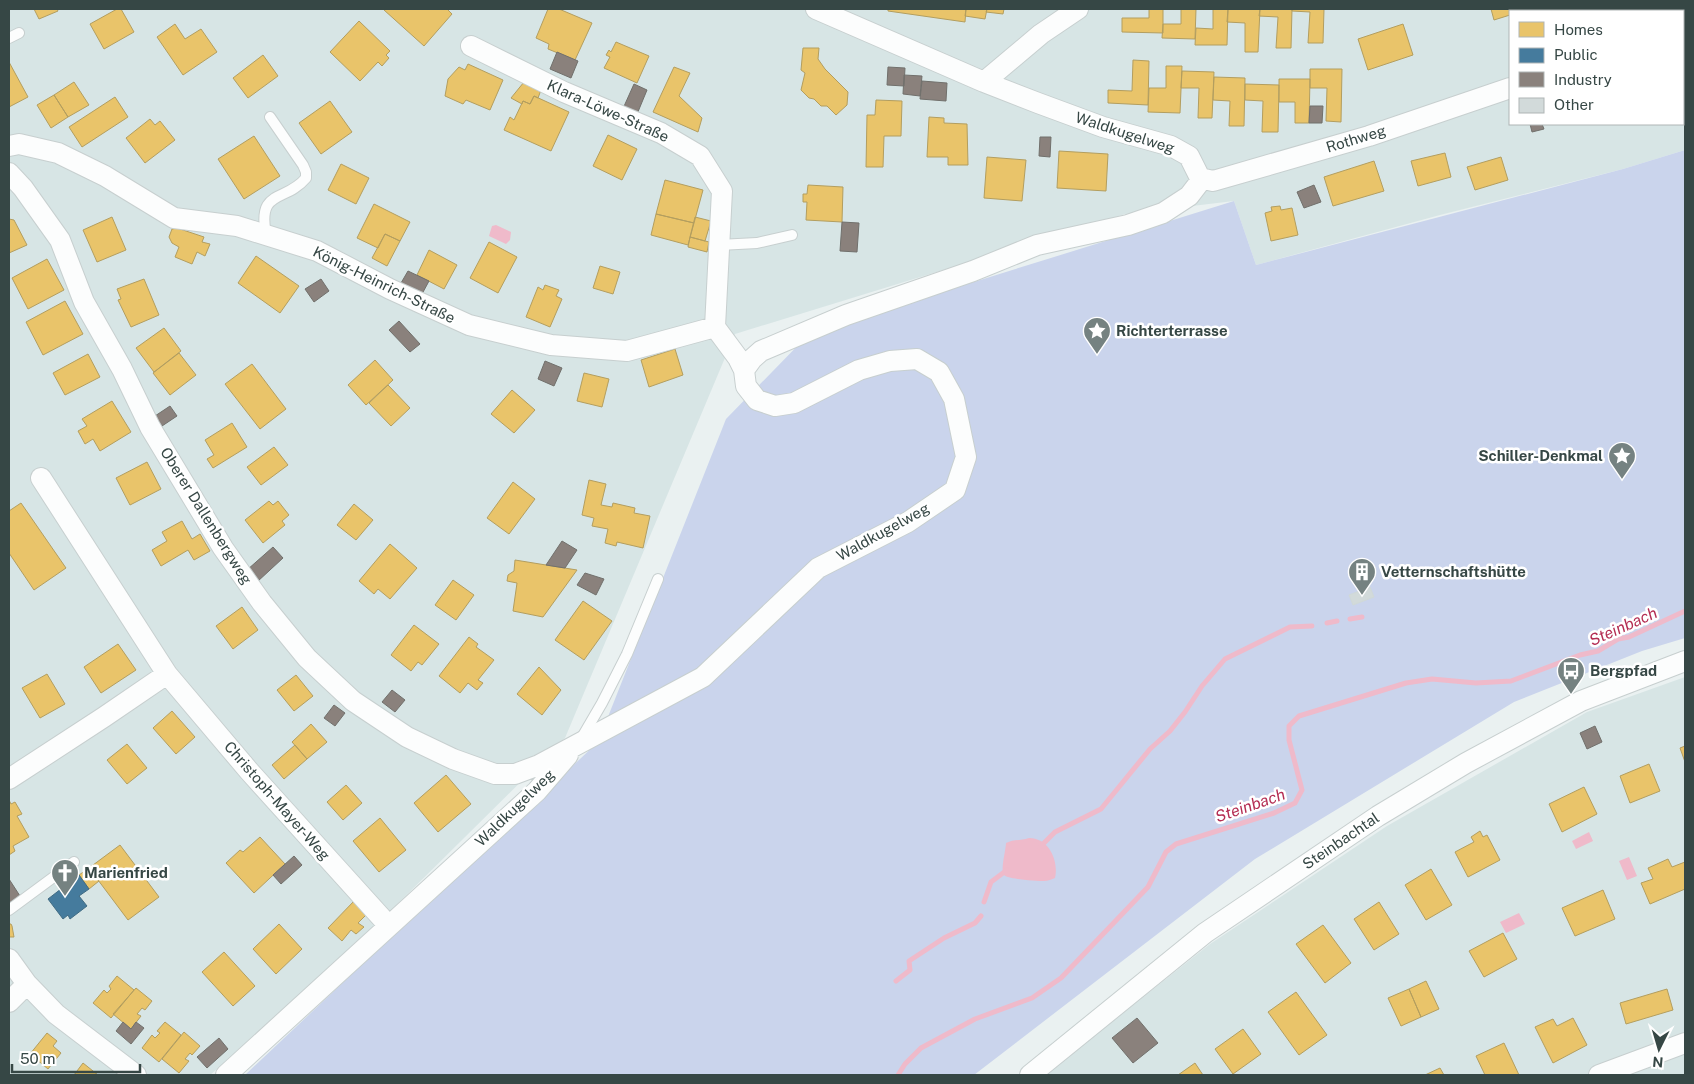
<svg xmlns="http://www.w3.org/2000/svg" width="1694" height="1084" font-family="'Public Sans',sans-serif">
<rect width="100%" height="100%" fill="#eaf1f1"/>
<path fill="#d7e5e5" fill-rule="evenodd" d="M9,9H1685V150L1623,169L1440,215L1256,265L1234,201L1125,214L735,334L565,738L366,935L243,1047L210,1075H9ZM1510,11H1683V124H1510Z
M1685,677V1075H1045L1210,944L1387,826L1587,712Z"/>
<path fill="#cad4ec" d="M1685,150V638L1642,651L1514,702L1255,859L974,1075H245L598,742L726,419L810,333L1234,201L1256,265L1623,169Z"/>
<path fill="#efbaca" d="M496,225L511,232L510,240L506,244L489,236L492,226Z
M1589,832L1593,841L1576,849L1572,841Z
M1029,838C1049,838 1059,861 1055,878C1052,879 1048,881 1044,881C1037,881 1007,879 1004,875C1000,870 1006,850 1006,843C1014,839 1021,841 1029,838Z
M1629,857L1637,876L1627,880L1619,861Z
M1519,913L1525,924L1506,933L1500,922Z"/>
<path fill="#e9c46a" stroke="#b39e5f" d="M34,9H57L58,11L39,19Z
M117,9H121L134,32L104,49L90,24Z
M385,9H447L452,14L424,46L384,10Z
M548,9H559L592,23L575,60L548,49L549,44L536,38Z
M888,9H966L965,22L888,11Z
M966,9H987L985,19L965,16Z
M987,9H1004L1003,14L986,12Z
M1149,9H1163V33L1122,32V18H1149Z
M1181,9H1196L1195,39L1162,38L1163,24H1181Z
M1213,9H1228L1227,45H1195L1196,28L1213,29Z
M1228,9H1260L1258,52H1245V23L1227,22Z
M1260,9H1292L1291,48H1276L1278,17L1259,16Z
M1292,9H1324L1323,43H1308L1310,12L1292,11Z
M1491,9H1523V11H1510V15L1494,20Z
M1565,9H1590L1583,11H1566Z
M359,21L390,51L386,55L389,58L382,66L378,62L360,81L330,52Z
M175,24L185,39L201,29L217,52L183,75L157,37Z
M1403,24L1413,55L1368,70L1358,39Z
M616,42L649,56L637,83L604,68L610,57L606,55L609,50L611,52Z
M803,48H819L818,59L825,69L848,92L847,105L836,115L827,106H821L814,99L809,98L801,90L805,73L801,70Z
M263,55L278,76L248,98L233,78Z
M1133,60L1149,61L1148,105L1108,103V90L1132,91Z
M9,62L28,97L9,107Z
M468,64L503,80L490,110L466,100L463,104L445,96L448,79L459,67L465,70Z
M1166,66H1182L1180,113L1148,112L1149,88H1166Z
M674,67L690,73L679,96L702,118L698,132L653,112Z
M1310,69H1342L1341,122L1326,121L1327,88H1310Z
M1182,71L1214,72L1212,118H1198L1199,88H1181Z
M1214,77L1245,78L1244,126H1229L1230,101L1213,100Z
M1279,79H1310L1309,123H1295V102H1279Z
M74,82L89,105L68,117L54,95Z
M524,82L541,90L538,98L534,96L530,104L523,101L522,104L511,98Z
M1245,84L1279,85L1278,132H1262L1263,101L1245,100Z
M54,95L68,117L51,128L37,105Z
M534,96L569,112L551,151L504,130L510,117L514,120L523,101L530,104Z
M115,97L128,117L82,147L69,127Z
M876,100L902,101L901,136H884L883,167H866L867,115H875Z
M330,101L352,132L321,154L299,123Z
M929,117L944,118V123L967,124L968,165H948V157H927Z
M150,119L155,125L160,121L175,140L145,163L126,138Z
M608,135L637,149L622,180L593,166Z
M254,136L280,176L244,199L218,159Z
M1059,151L1108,154L1106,191L1057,188Z
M1445,153L1451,177L1418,186L1411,161Z
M987,157L1026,160L1022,201L984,198Z
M1501,157L1508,180L1475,190L1467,167Z
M1374,161L1384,191L1333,206L1324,177Z
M341,164L369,178L356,204L328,190Z
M665,180L703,190L694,223L656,214Z
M808,185L843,187L842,222L806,220L807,202H803V194H807Z
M374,204L410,222L400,241L385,234L378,248L357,238Z
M1280,206L1281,210L1292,208L1298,235L1271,241L1265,213L1272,211L1271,207Z
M656,214L694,223L688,245L651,235Z
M112,217L126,250L97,262L83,230Z
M695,217L711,221L705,241L690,237Z
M9,219L14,220L27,245L9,253Z
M177,228L204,237L202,242L210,244L205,256L197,252L192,264L175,257L179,247L172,243L169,237L172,229Z
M385,234L400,241L387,266L372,258Z
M690,237L709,242L707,252L688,247Z
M489,242L517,257L498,293L470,278Z
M429,250L457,265L444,289L417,275Z
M256,256L299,286L280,313L238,283Z
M47,259L64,290L28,309L12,278Z
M600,266L620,272L613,294L593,288Z
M144,279L159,315L131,327L118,300L121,299L117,289Z
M545,285L559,290L556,296L562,299L550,327L526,317L538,287L543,290Z
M65,301L83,334L43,355L26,322Z
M164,328L181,351L154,372L136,348Z
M675,349L683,375L649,387L641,360Z
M179,353L196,375L170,395L153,373Z
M88,354L100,377L65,395L53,373Z
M375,360L393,380L366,405L348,385Z
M252,364L286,409L260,429L225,384Z
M584,373L609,379L602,407L577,401Z
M388,385L410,408L391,426L369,403Z
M512,390L535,410L514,433L491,414Z
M112,401L131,432L100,451L93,439L85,444L78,431L87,426L82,419Z
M232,423L247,447L213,468L207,459L214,455L205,440Z
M274,447L288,465L261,485L247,467Z
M147,462L161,489L130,505L116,478Z
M589,480L606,484L601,505L612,507L613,503L635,508L634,513L650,516L643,548L617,542L616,546L605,543L608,529L592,526L594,518L582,515Z
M513,482L535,499L509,534L487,518Z
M269,501L273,505L278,501L289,515L282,521L285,525L263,543L245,520Z
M21,503L66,568L34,590L9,553V511Z
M354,504L373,520L356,540L337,525Z
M182,521L192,539L200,534L210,551L194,560L188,550L161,566L152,550L167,541L162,532Z
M390,544L417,568L390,599L378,589L374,594L359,581Z
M515,560L577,570L543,617L513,611L517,583L507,581L508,575L514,571Z
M453,580L474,595L456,620L435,605Z
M583,601L612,621L584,660L555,640Z
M242,607L258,630L233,649L216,626Z
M414,625L439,644L422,665L418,662L411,671L391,655Z
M469,637L478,644L476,647L494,660L478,680L483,683L477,690L468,683L460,693L439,676Z
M118,644L136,670L101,693L84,667Z
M539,667L561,690L542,715L517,694Z
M47,674L65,704L40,718L22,688Z
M296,675L313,696L294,711L277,690Z
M172,711L195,737L176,754L153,728Z
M311,724L327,742L307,759L292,742Z
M127,744L147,768L127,784L107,760Z
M295,745L307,759L284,779L272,765Z
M1685,746V762L1680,748Z
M1649,764L1660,791L1630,803L1620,776Z
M446,775L471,804L438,832L414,803Z
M346,785L362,803L343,820L327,802Z
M1584,787L1597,814L1562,832L1549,804Z
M9,800L11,804L15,802L22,814L17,816L29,837L13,846L15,851L9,855Z
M380,818L406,850L379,872L353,841Z
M1480,831L1483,837L1487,835L1500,860L1468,877L1455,852L1474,842L1471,837Z
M260,837L285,864L254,893L226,863L240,850L243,852Z
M120,845L159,897L128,920L89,868Z
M1668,859L1672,867L1685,862V889L1650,904L1641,883L1653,879L1648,868Z
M89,868L99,881L89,889L79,875Z
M1431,869L1452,905L1426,920L1405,885Z
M1603,890L1615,919L1575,936L1562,908Z
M355,900L367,914L358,923L364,927L356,934L351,930L342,941L328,928Z
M1379,902L1399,934L1374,950L1354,919Z
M9,924H11L12,926L14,937H9Z
M279,924L302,949L276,974L253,949Z
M1323,925L1351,963L1325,983L1296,944Z
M1503,933L1517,959L1484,977L1469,951Z
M224,952L255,986L233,1006L202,972Z
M117,976L134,990L111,1018L93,1003L104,990L107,993L111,989L109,986Z
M1426,981L1439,1009L1421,1017L1409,989Z
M136,988L152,1001L145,1010L142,1008L137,1014L141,1016L131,1029L113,1014Z
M1409,989L1421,1017L1401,1026L1388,998Z
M1667,989L1673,1010L1626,1024L1620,1003Z
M1296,992L1327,1035L1299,1055L1268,1012Z
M1573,1018L1587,1045L1553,1063L1535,1027L1553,1019L1557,1026Z
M165,1022L181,1035L159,1062L142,1048L152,1035L155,1038L160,1033L157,1031Z
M1243,1029L1261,1054L1233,1074L1215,1049Z
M184,1032L200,1046L192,1055L190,1053L185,1059L189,1061L179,1073L162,1059Z
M47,1033L57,1041L53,1046L61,1053L48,1069L30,1054Z
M1504,1043L1519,1075H1485L1476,1056Z
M83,1063L98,1075H74Z
M1195,1063L1203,1075H1178Z
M1440,1068L1444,1075H1425Z"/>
<path fill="#457b9d" stroke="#406b83" d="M79,875L89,889L79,896L87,906L70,919L68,915L63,919L48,899Z"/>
<path fill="#8a817c" stroke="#71706c" d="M557,52L578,61L571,78L550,69Z
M888,67L905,68L904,86L887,85Z
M904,75L922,76L920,96L903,94Z
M922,81L947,83L946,101L920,99Z
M634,84L647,90L635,119L621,113Z
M1310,106H1323L1322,123H1309Z
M1530,124H1542L1544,129L1532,132Z
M1040,137H1051L1050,157L1039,156Z
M1314,185L1321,202L1304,208L1297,192Z
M842,222L859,223L857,252L840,251Z
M408,271L429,281L422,294L401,283Z
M321,279L329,291L314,302L305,289Z
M399,321L420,344L410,352L389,330Z
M545,361L562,368L554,386L538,379Z
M170,406L177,416L162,426L155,416Z
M562,541L577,550L565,568L546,565Z
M273,547L283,558L257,582L247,570Z
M585,573L604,579L596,595L577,585Z
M392,690L405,700L395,712L382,702Z
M334,705L345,713L335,726L324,718Z
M1595,726L1602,742L1587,749L1580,733Z
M294,856L302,865L281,884L273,875Z
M9,879L20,896L9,903Z
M1137,1018L1158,1043L1133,1063L1112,1038Z
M123,1022L131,1029L136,1022L144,1028L131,1044L116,1031Z
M219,1038L228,1049L207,1068L197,1057Z"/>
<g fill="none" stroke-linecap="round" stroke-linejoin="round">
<path stroke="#efbaca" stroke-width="5" d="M1350,619L1362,617
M1327,623L1337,621
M1040,847L1055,832L1101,809L1150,749L1170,731L1185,712L1202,686L1225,659L1290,627L1312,626
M984,902L991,882L1007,870
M896,981L910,970L909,961L944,938L975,923L981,916
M898,1075L905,1064L921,1048L975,1019L1032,998L1061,978L1148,887L1166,852L1176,844L1274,813L1295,803L1302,790L1289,740V726L1299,716L1406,683L1432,679L1476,683L1511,681L1580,655L1598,651L1618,639L1629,637L1685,611"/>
</g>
<path fill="#d2dada" stroke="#d0d9d8" d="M1370,587L1374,597L1353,605L1349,595Z"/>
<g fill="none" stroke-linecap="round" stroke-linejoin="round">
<defs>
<path id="service" d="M9,38L19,33
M266,235C257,188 285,203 306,178V172L303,165L270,117
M719,245L757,243L792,235
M581,739L602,703L627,654L658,579
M9,910L74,862"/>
<path id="minor" d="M1683,23L1685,22
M471,46L564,92L661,133L700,156L722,191L715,327L738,358L744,370
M984,82L1041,34L1078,9
M9,146L19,144L58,153L105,176L174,218L237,226L317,251L390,289L469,325L551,345L627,351L715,327
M9,173L23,188L60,240L84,302L122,369L150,427L223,548L262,603L307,658L353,701L407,737L453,759L495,774H515L539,765L703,677L818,568L908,522L955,490L966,457L954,399L939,372L917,359L890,361L859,370L794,403L775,406L757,400L746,386L744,370L752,359L761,351L846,315L973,271L1037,245L1128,225L1163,213L1189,196L1199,183L1200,178L1189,156L1171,146L1103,127L1038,103L984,82L816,9
M1200,178L1213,181L1369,136L1510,88
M41,478L167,674L249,771L389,926
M9,779L104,717L167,674
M9,959L27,984L56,1014L136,1075
M9,1002L27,984
M226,1075L537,791L568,755
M1030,1075L1205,933L1378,816L1466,763L1581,701L1685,661
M1599,1075L1685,1043"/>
</defs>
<use href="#service" stroke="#c7cfcf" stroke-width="12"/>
<use href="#minor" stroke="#c7cfcf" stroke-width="22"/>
<use href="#service" stroke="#fcfdfd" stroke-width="10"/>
<use href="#minor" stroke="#fcfdfd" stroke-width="20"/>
</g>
<defs>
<symbol id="sight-pin" viewBox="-11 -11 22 30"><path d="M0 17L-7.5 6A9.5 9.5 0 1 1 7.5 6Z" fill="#758281" stroke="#fff"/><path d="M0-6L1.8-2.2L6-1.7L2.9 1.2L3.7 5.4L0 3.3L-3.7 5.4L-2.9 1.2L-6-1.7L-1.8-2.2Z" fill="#fff"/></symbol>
<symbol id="building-pin" viewBox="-11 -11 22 30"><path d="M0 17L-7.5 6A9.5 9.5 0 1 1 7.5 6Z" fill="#758281" stroke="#fff"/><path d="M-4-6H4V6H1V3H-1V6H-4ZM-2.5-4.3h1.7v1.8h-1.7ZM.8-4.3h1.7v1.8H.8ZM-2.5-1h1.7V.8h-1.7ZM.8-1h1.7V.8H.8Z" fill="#fff"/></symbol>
<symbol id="bus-pin" viewBox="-11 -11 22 30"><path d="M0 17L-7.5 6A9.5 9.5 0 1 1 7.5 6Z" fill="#758281" stroke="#fff"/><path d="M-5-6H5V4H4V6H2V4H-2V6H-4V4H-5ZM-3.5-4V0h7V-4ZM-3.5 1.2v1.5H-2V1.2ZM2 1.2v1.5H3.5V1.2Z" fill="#fff"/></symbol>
<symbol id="church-pin" viewBox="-11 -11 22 30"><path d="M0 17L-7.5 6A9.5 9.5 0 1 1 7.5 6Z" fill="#758281" stroke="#fff"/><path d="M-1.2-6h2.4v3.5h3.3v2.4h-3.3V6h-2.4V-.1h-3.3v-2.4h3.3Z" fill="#fff"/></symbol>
</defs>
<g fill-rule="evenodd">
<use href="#sight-pin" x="1081" y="315" width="32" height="43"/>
<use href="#sight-pin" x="1606" y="440" width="32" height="43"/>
<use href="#building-pin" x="1346" y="556" width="32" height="43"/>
<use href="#bus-pin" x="1555" y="655" width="32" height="43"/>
<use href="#church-pin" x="49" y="857" width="32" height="43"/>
</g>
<g text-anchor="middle" stroke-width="5" stroke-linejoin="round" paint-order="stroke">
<g font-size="15" fill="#364745" stroke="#fff">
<text transform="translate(608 111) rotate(24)" y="5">Klara-Löwe-Straße</text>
<text transform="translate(1125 133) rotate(18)" y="5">Waldkugelweg</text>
<text transform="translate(1356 139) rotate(-17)" y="5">Rothweg</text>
<text transform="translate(384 285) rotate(26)" y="5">König-Heinrich-Straße</text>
<text transform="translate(206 516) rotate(58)" y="5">Oberer Dallenbergweg</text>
<text transform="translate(883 532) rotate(-29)" y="5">Waldkugelweg</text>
<text transform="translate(277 801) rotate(49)" y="5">Christoph-Mayer-Weg</text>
<text transform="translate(515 808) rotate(-44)" y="5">Waldkugelweg</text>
<text transform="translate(1341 841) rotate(-34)" y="5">Steinbachtal</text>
</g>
<g font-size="15" font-weight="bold" fill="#364745" stroke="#fff" text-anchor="start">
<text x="1116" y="336">Richterterrasse</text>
<text x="1603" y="461" text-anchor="end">Schiller-Denkmal</text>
<text x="1381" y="577">Vetternschaftshütte</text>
<text x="1590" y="676">Bergpfad</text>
<text x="84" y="878">Marienfried</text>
</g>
<g font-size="16" font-style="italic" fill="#b42d53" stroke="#fff">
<text transform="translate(1623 626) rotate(-24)" y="6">Steinbach</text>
<text transform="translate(1250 805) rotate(-19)" y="6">Steinbach</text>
</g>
</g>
<rect width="1694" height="1084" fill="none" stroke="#364745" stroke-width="20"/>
<rect x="1509" y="10" width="175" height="115" fill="#ffffff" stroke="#afb5b5"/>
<rect x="1519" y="22" width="25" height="15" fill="#e9c46a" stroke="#afb5b5"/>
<text x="1554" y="35" font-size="15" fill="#364745">Homes</text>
<rect x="1519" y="48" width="25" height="15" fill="#457b9d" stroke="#afb5b5"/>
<text x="1554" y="60" font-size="15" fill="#364745">Public</text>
<rect x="1519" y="72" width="25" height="15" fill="#8a817c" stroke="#afb5b5"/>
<text x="1554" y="85" font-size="15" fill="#364745">Industry</text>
<rect x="1519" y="98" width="25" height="15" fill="#d2dada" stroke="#afb5b5"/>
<text x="1554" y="110" font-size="15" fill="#364745">Other</text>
<g transform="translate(1659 1049) rotate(185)" stroke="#ffffff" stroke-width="4" paint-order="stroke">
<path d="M0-4L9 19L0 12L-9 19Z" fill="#364745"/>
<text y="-8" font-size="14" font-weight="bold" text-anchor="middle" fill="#364745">N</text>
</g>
<path d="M12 1064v8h128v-8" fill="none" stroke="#364745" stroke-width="2.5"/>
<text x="20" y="1064" font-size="15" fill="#364745" stroke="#ffffff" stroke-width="4" paint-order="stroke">50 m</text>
</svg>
